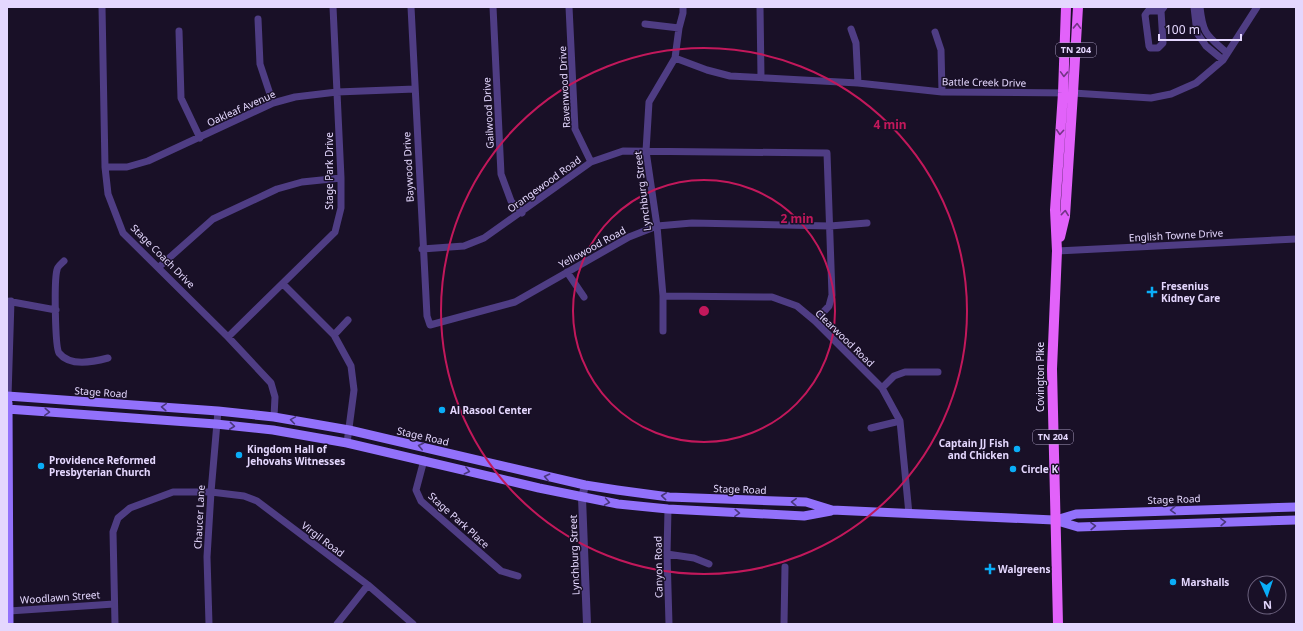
<svg xmlns="http://www.w3.org/2000/svg" width="1303" height="631" font-family="'Noto Sans',sans-serif">
<rect width="100%" height="100%" fill="#191027"/>
<g fill="none" stroke-linecap="round" stroke-linejoin="round">
<path stroke="#4f3d84" stroke-width="7" d="M102,7L105,167L108,194L123,233L228,337L271,383L275,397L274,417
M411,7L427,316L430,325L515,302L629,237L657,226L692,223L830,226L867,223
M493,7L501,174L511,201L522,213
M569,7L575,129L591,162
M760,7L761,77
M1194,7L1197,33L1206,46L1223,60
M1200,7C1203,35 1207,35 1227,53
M1161,11L1163,43L1158,48H1150L1149,46L1145,15L1148,11H1161L1164,7
M258,19L260,64L273,103
M645,24L679,28
M851,29L856,43L858,83
M179,31L181,98L200,138
M935,32L941,50L942,92
M675,58L707,70L730,76L858,83L942,92L1073,93L1151,98L1171,94L1196,83L1223,60L1257,7
M105,167H127L148,161L273,103L295,97L337,92L415,89
M422,249L464,246L484,238L591,162L623,151L827,153L832,295L829,306L815,321
M1057,251L1296,239
M64,261C61,264 57,267 57,270C54,280 55,347 59,353C70,367 93,362 108,358
M159,267L213,219L277,189L302,182L341,178
M567,272L584,297
M283,284L334,335L351,366L354,390L347,443
M663,296L772,297L797,306L815,321L882,388L900,421L909,514
M7,301L56,310
M663,331V296L657,226L646,151L649,102L675,58L679,28L683,13V7
M334,335L348,320
M228,337L335,232L341,208V178L333,7
M882,388L894,376L905,372H938
M8,396L11,301
M871,428L900,421
M424,460L416,490L421,501L501,571L518,576
M668,509L667,554L669,624
M667,554L694,558L709,564
M9,611L114,604
M115,624L113,532L118,518L130,508L173,492H211L244,496L257,501L368,585L413,624
M209,624L207,557L211,492L218,411
M337,624L368,585
M784,624L785,567"/>
<path stroke="#4f3d84" stroke-width="8" d="M585,485L582,498L587,624"/>
<path stroke="#9271fb" stroke-width="9" d="M7,396L218,411L274,417L349,430L585,485L617,490L669,497L806,502L832,510L1054,520L1078,527L1296,520
M8,403L9,624
M7,409L216,424L273,430L347,443L539,488L618,504L668,509L804,516L831,511
M1056,520L1076,514L1296,507"/>
<path stroke="#e262fa" stroke-width="10" d="M1060,237L1065,216L1073,93L1078,7
M1058,624L1052,369L1057,251L1055,210L1063,93L1066,7"/>
</g>
<defs><path id="oneway-chevron" d="M-2-3.5L2.5 0L-2 3.5" fill="none" stroke-width="1.6" stroke-linecap="round" stroke-linejoin="round"/></defs>
<g stroke="#733586">
<use href="#oneway-chevron" transform="translate(1077 26) rotate(-88)"/>
<use href="#oneway-chevron" transform="translate(1064 74) rotate(92)"/>
<use href="#oneway-chevron" transform="translate(1060 132) rotate(94)"/>
<use href="#oneway-chevron" transform="translate(1065 213) rotate(-84)"/>
</g>
<g stroke="#49377c">
<use href="#oneway-chevron" transform="translate(164 407) rotate(-176)"/>
<use href="#oneway-chevron" transform="translate(47 412) rotate(4)"/>
<use href="#oneway-chevron" transform="translate(293 420) rotate(-171)"/>
<use href="#oneway-chevron" transform="translate(232 426) rotate(6)"/>
<use href="#oneway-chevron" transform="translate(421 446) rotate(-167)"/>
<use href="#oneway-chevron" transform="translate(467 471) rotate(14)"/>
<use href="#oneway-chevron" transform="translate(547 477) rotate(-168)"/>
<use href="#oneway-chevron" transform="translate(664 496) rotate(-174)"/>
<use href="#oneway-chevron" transform="translate(607 502) rotate(10)"/>
<use href="#oneway-chevron" transform="translate(794 502) rotate(-178)"/>
<use href="#oneway-chevron" transform="translate(1173 510) rotate(179)"/>
<use href="#oneway-chevron" transform="translate(737 513) rotate(3)"/>
<use href="#oneway-chevron" transform="translate(1223 522) rotate(-2)"/>
<use href="#oneway-chevron" transform="translate(1093 526) rotate(-2)"/>
</g>
<g fill="none" stroke="#c2185b" stroke-width="2">
<circle cx="704" cy="311" r="131"/>
<circle cx="704" cy="311" r="263"/>
</g>
<g fill="#0aadf7" stroke="#191027" stroke-width="1.5">
<path d="M1150 286h4v4h4v4h-4v4h-4v-4h-4v-4h4z"/>
<circle cx="442" cy="410" r="4"/>
<circle cx="1017" cy="449" r="4"/>
<circle cx="239" cy="455" r="4"/>
<circle cx="41" cy="466" r="4"/>
<circle cx="1013" cy="469" r="4"/>
<path d="M988 563h4v4h4v4h-4v4h-4v-4h-4v-4h4z"/>
<circle cx="1173" cy="582" r="4"/>
</g>
<g text-anchor="middle" stroke-width="3" stroke-linejoin="round" paint-order="stroke">
<g fill="#191027" stroke="#a79bbe" stroke-width="1">
<rect x="1056" y="43" width="40" height="14" rx="3"/>
<rect x="1033" y="430" width="40" height="14" rx="3"/>
</g>
<g font-size="9" font-weight="bold" fill="#e4d7fe">
<text x="1076" y="53">TN 204</text>
<text x="1053" y="440">TN 204</text>
</g>
<g font-size="10" fill="#e4d7fe" stroke="#191027">
<text transform="translate(984 82) rotate(1)" y="4">Battle Creek Drive</text>
<text transform="translate(564 87) rotate(-93)" y="4">Ravenwood Drive</text>
<text transform="translate(241 108) rotate(-24)" y="4">Oakleaf Avenue</text>
<text transform="translate(488 113) rotate(-93)" y="4">Gailwood Drive</text>
<text transform="translate(408 167) rotate(-93)" y="4">Baywood Drive</text>
<text transform="translate(329 171) rotate(-90)" y="4">Stage Park Drive</text>
<text transform="translate(544 184) rotate(-36)" y="4">Orangewood Road</text>
<text transform="translate(642 191) rotate(-97)" y="4">Lynchburg Street</text>
<text transform="translate(1176 235) rotate(-3)" y="4">English Towne Drive</text>
<text transform="translate(592 247) rotate(-29)" y="4">Yellowood Road</text>
<text transform="translate(163 256) rotate(45)" y="4">Stage Coach Drive</text>
<text transform="translate(845 338) rotate(44)" y="4">Clearwood Road</text>
<text transform="translate(1040 377) rotate(-90)" y="4">Covington Pike</text>
<text transform="translate(101 392) rotate(4)" y="4">Stage Road</text>
<text transform="translate(423 436) rotate(13)" y="4">Stage Road</text>
<text transform="translate(740 489) rotate(2)" y="4">Stage Road</text>
<text transform="translate(1174 499) rotate(-2)" y="4">Stage Road</text>
<text transform="translate(199 517) rotate(-87)" y="4">Chaucer Lane</text>
<text transform="translate(459 520) rotate(42)" y="4">Stage Park Place</text>
<text transform="translate(323 539) rotate(37)" y="4">Virgil Road</text>
<text transform="translate(574 555) rotate(-92)" y="4">Lynchburg Street</text>
<text transform="translate(658 567) rotate(-91)" y="4">Canyon Road</text>
<text transform="translate(60 597) rotate(-4)" y="4">Woodlawn Street</text>
</g>
<g font-size="10" font-weight="bold" fill="#e4d7fe" stroke="#191027" text-anchor="start">
<text x="1161" y="290">Fresenius<tspan x="1161" dy="12">Kidney Care</tspan></text>
<text x="450" y="414">Al Rasool Center</text>
<text x="1009" y="447" text-anchor="end">Captain JJ Fish<tspan x="1009" dy="12">and Chicken</tspan></text>
<text x="247" y="453">Kingdom Hall of<tspan x="247" dy="12">Jehovahs Witnesses</tspan></text>
<text x="49" y="464">Providence Reformed<tspan x="49" dy="12">Presbyterian Church</tspan></text>
<text x="1021" y="473">Circle K</text>
<text x="998" y="573">Walgreens</text>
<text x="1181" y="586">Marshalls</text>
</g>
</g>
<circle cx="704" cy="311" r="6" fill="#c2185b" stroke="#191027" stroke-width="2"/>
<g font-size="12" text-anchor="middle" font-weight="bold" fill="#c2185b" stroke="#191027" stroke-width="3" stroke-linejoin="round" paint-order="stroke">
<text x="890" y="129">4 min</text>
<text x="797" y="223">2 min</text>
</g>
<rect width="1303" height="631" fill="none" stroke="#e4d7fe" stroke-width="16"/>
<g transform="translate(1267 595) rotate(177)"><circle r="19" fill="#191027" stroke="#6a607d"/>
<path d="M0-3L7 15L0 10L-7 15Z" fill="#0aadf7"/>
<text y="-6" font-size="11" font-weight="bold" text-anchor="middle" fill="#e4d7fe">N</text>
</g>
<path d="M1159 34v6h82v-6" fill="none" stroke="#e4d7fe" stroke-width="2"/>
<text x="1165" y="34" font-size="12" fill="#e4d7fe" stroke="#191027" stroke-width="3" paint-order="stroke">100 m</text>
</svg>
